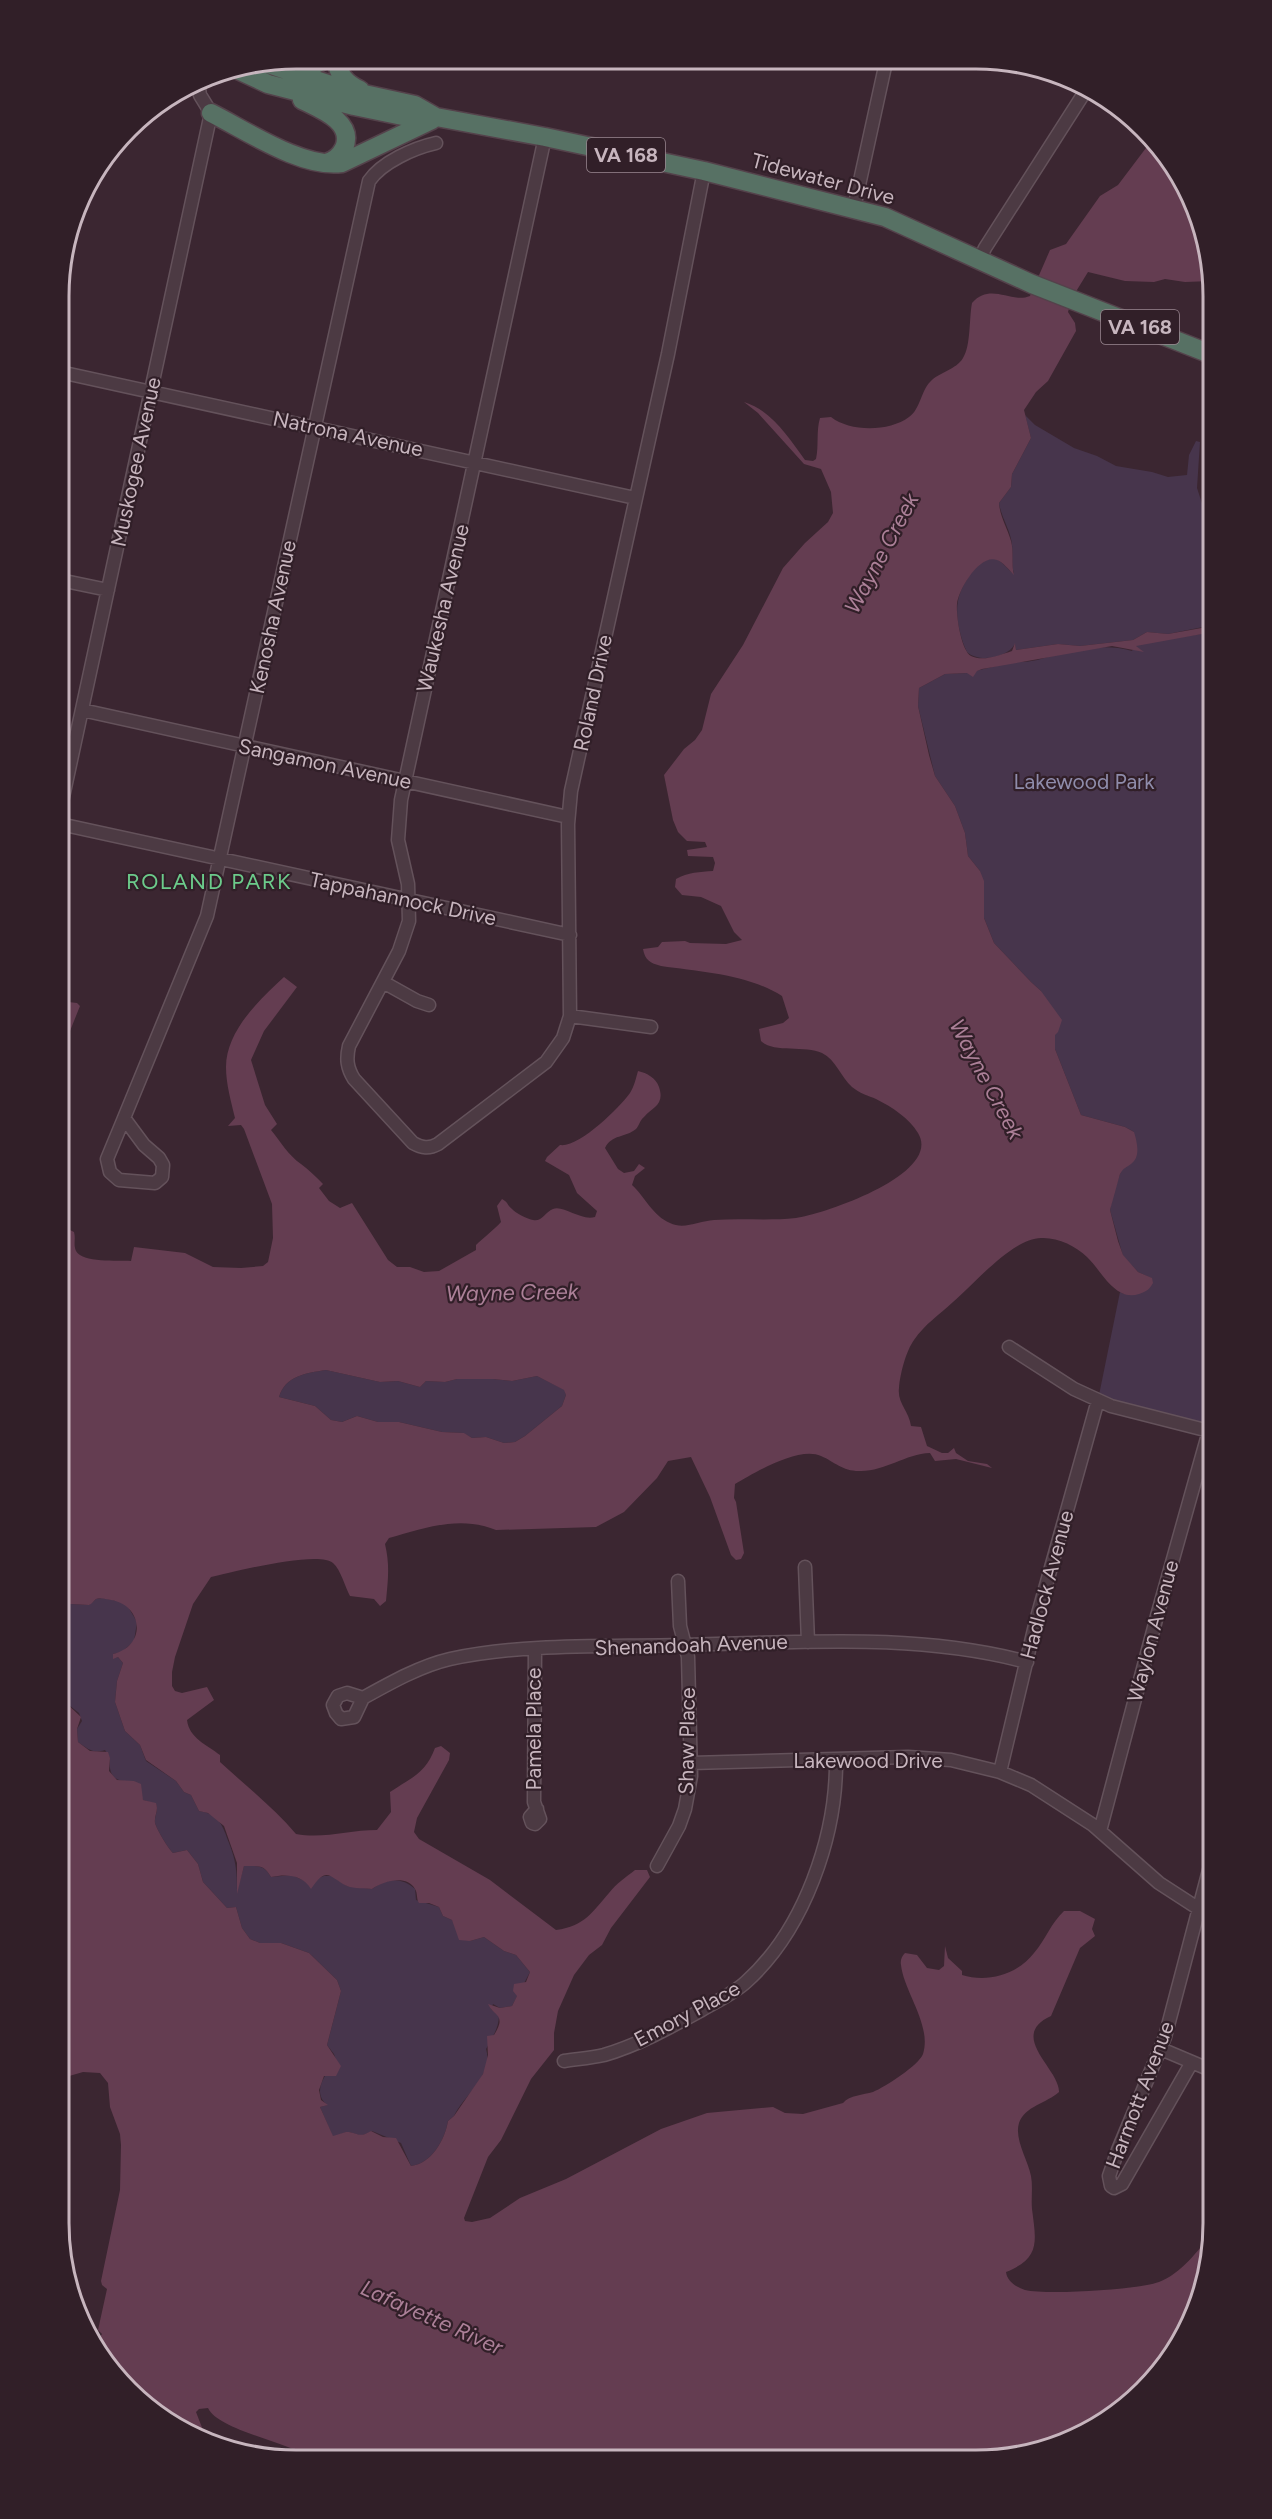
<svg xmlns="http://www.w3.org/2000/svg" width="1272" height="2519" font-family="Figtree,sans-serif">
<rect width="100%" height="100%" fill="#3b2631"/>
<path fill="#47354c" d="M1025,415L1035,425L1074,448L1097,456L1116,466L1152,472L1168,477L1187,475L1189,455L1196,441L1200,442L1197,488L1213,537V621L1205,617L1213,625L1168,634L1147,632L1133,640L1080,646L1058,644L1016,650L1015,644C1007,658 979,663 967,652C960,638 955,616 958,601C960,587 978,555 996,559C1002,561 1008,570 1014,574C1011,564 1013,555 1012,545C1011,531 1001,517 999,503L1011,487L1012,474L1031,438Z
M1213,632V1431L1098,1400L1120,1292L1124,1294L1151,1278L1138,1272L1123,1256L1110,1210L1113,1195L1134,1132L1125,1127L1081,1115L1055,1049V1035L1041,991L1031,982L994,943L984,918L980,871L968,856L965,833L955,806L935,776L918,706L919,688L945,674L967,673L1017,661C1031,664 1045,657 1059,654C1085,648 1107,644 1132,651L1133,649L1142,651L1135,646L1138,644Z
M326,1370L380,1382L398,1381L420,1387L426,1381L445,1382L457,1379H493L512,1381L537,1376L565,1390L566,1395L562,1406L525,1436L515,1442L504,1443L486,1437L472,1438L463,1433L442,1432L399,1422H378L357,1416L342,1422L331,1420L315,1406L279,1397C285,1376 306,1373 326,1370Z
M102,1598L118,1601L127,1605L137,1622L134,1641L122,1652L113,1654V1658L118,1657L123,1663L117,1681L115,1702L125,1731L140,1745L146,1761L176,1781L184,1792L191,1795L199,1811C220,1814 223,1827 229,1843C236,1861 237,1871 237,1891L244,1866C257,1866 264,1864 271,1877L292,1875L307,1882L324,1876H332L347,1886L372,1889C387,1878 401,1877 415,1889L416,1900L439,1907L443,1916L452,1920L470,1941L484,1937L504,1951L516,1955L530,1972L512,2006L500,2008L493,2004L491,2009L499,2015C499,2028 492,2038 486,2049C494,2075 464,2095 454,2116L448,2121C445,2140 431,2164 411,2166L401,2143L372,2131C358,2139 359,2133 347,2132L333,2137L320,2107L327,2105C311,2091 326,2074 336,2060L334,2054L327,2045L341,1991L337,1980L309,1953L281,1943H260L250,1939L242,1928L236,1907L227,1908L203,1882L198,1864L187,1850L173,1853C168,1848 157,1830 155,1823C154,1815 159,1811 156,1804L143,1800L134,1781C115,1783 108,1776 110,1758L105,1750C93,1754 88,1749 78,1742L77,1729L82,1721L79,1713L65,1702V1675L59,1662V1608L71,1604L89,1605L96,1599Z"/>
<path fill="#643d51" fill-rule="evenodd" d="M1152,140L1174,164L1201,220L1211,281L1185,282L1165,279L1154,282L1125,281L1088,272L1072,298L1068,312L1075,323L1076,331L1048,381L1036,392L1024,410L1031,438L1012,474L1011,487L999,503C1000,517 1007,527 1011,541C1014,551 1011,564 1014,575C1009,570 1003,562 997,560C980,553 958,590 957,604C956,615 961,650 971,656C983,662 1000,655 1012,651L1015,643L1016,650L1058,644L1080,646L1133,640L1147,632L1168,634L1207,627L1213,625L1205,618L1207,614L1213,621V632L1136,646L1144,652L1112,646L982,669L977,671L973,677L967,673L945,674L919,688L918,706L929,755L935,776L955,806L965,833L968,856L980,871L984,881V918L994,943L1031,982L1041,991L1062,1020L1058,1032L1055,1035V1049L1081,1115L1125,1127L1134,1132C1137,1142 1141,1157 1131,1164C1126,1168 1124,1167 1120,1174L1110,1210L1118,1241L1123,1255L1138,1272L1152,1278L1153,1283C1149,1290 1147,1291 1139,1294C1115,1302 1101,1270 1087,1257C1076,1246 1057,1237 1041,1238C1013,1238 974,1284 953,1302C939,1315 925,1324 914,1340C906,1351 900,1374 899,1388C897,1403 909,1411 911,1426L921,1427L927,1446L942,1453H948L954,1448L956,1453L968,1461L987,1464L992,1468L956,1459L935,1461L930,1453C905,1454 884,1472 859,1471C842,1471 835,1462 821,1456C799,1446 756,1472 735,1484L734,1498L736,1502L744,1553L741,1559L736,1560L731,1555L710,1497L691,1457L668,1461L657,1478L624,1512L596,1527L496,1530C460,1515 425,1528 389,1538L385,1544C390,1566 388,1579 386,1601L380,1606L374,1599L350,1596C345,1587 341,1570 333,1563C319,1550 232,1572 211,1577L193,1604L175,1657L172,1672V1686L175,1691L182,1693L207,1687L214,1700L187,1720C189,1738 207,1745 220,1755V1762C246,1786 273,1807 296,1834C324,1839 349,1830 377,1830L391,1812L390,1792C411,1778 426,1773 435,1748L441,1746L450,1753L449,1760L417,1818L414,1832L419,1839L490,1880L556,1930C585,1926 592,1912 609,1893C616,1884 626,1877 635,1870H647L650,1877L611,1928L602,1945L589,1955L574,1975L558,2011L554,2033V2050L531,2079L501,2140L488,2157L464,2218L465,2221L472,2222L490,2218L520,2198L566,2179L661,2129L707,2113L773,2107L785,2113L803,2114L843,2103C850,2095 863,2095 873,2092C885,2087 919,2065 923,2054C932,2025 904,1992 901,1965C900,1960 902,1956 905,1953L917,1955L927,1968L939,1970L944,1966L945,1946L948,1958L962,1971V1975C988,1983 1018,1974 1034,1953C1046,1939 1051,1923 1064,1911H1080L1095,1919L1092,1929L1095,1936L1080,1948L1051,2016C1007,2036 1060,2069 1059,2092C1047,2103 1025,2106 1019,2123C1014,2139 1028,2160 1031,2176C1033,2187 1031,2198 1032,2209C1036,2241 1041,2258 1006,2272C1007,2281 1016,2287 1025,2290C1047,2295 1137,2290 1159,2282C1181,2274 1198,2250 1213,2233L1196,2314L1164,2368L1108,2420L1052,2448L976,2460H740L733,2455L730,2460L314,2459C290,2443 218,2430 208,2408L199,2409L196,2412L208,2443L205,2442L140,2402L98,2355L92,2342L96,2343L102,2334L98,2330L107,2289L102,2285L101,2281L120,2190L121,2145L120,2134L110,2107L108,2083L100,2073L83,2072L59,2079V1662L65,1675V1702L81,1717L77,1729L78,1742L90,1751L108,1752L110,1758L109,1771L117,1780L134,1781L141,1784L143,1800L156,1803C159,1811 154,1815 155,1823C157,1830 168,1848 173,1853L187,1850L198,1864L203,1882L227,1908L236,1907L242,1928L250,1939L260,1943H281L309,1953L337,1980L341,1991L327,2045L341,2066L336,2076H324L319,2090L321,2100L328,2105L320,2107L333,2136L346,2132C359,2132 358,2139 371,2131L383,2137L396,2138L411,2166C431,2164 445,2140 448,2121L454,2116L483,2074L488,2055L487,2036L494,2035C507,2014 494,2017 488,2004L500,2008L512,2006L517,1996L513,1991L514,1984L526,1982L530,1972L516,1955L504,1951L484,1937L470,1941L459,1940L452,1920L443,1916L439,1907L429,1903H419C416,1898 418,1894 415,1889C407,1874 383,1881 372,1889C365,1888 354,1889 347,1886C329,1877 327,1865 311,1889C302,1874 286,1874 271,1877C264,1864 258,1866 244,1866L237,1894V1863L224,1826L208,1813L199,1811L191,1795L184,1792L176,1781L146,1760L140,1745L125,1731L115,1702L117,1681L123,1663L118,1657L113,1659V1654C147,1646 143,1605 111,1600C106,1599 100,1597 96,1599C93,1601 92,1604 89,1605L71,1604L59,1608L60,1225L74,1232C76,1239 73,1244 76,1251C82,1263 118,1260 131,1261L134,1247L185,1253L213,1267L241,1268L263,1266L268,1262L273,1238L272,1204L244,1129L241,1125L228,1126L235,1118C231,1101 226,1084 226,1067C226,1031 260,999 284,977L297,987L264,1031L251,1060L265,1105L277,1124L271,1130C280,1141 289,1156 301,1164C309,1170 315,1176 323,1184L319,1188L329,1201L340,1208L352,1203L388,1260L397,1267H410L424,1272L439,1271L476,1250V1245C482,1239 496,1228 501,1222L497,1206L502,1199C508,1202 507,1205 512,1209C515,1213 528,1219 533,1220C542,1222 545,1212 553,1209C564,1205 580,1221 595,1217L597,1211L577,1193L569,1175L545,1161L547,1157L560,1145C579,1148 619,1108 630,1093C634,1087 636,1078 638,1071C647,1073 656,1078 659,1087C665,1105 653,1107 644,1117C640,1120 639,1126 636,1129C625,1138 612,1134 605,1148L618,1169L624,1173L634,1171L639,1164L645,1168L635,1176L632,1185C645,1197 653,1216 670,1223C684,1230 699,1221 714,1220C741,1218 769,1221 796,1218C824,1214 943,1174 918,1133C909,1118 892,1107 876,1099C869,1096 859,1093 852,1087C841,1077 836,1060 822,1053C805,1045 773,1053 761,1041L759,1029L783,1023L789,1018L782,996C747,974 702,972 661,966C650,963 645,960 643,949L658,947L662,942L685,941L690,943L726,944L742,940L734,932L721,906L701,897L682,895L675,887L676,879C688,872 700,872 713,871L715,863L713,857L688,856L687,850L707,847L705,842L687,841L678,832L673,820L664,775L684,749L695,740L702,730L711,694L743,645L783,568L805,543L828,522L833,513L831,492L821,469L804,464L758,413L744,402C771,410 789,438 805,460L813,461L816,459C819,446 816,431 820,418L831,417C850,432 889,432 909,417C920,410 921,391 930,382C939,372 956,370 963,358C971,346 969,318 972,303C991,282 1011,304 1030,296L1050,250L1066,244L1100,196L1118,185ZM326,1370L380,1382L398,1381L420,1387L426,1381L445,1382L457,1379H493L512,1381L537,1376L564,1390L566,1395L562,1406L525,1436L515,1442L504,1443L486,1437L472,1438L464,1433L442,1432L399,1422H378L357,1416L342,1422L331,1420L315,1406L279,1397C285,1376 306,1373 326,1370Z
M60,1001L77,1003L80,1006L60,1056Z"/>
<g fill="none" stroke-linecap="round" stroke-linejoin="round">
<defs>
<path id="minor" d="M545,137L401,800L398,840L408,884L409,921L399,951L349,1046C346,1059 347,1068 354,1079L413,1143C422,1148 429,1149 438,1144L546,1062L563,1038L570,1016L568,824L571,791L668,354L704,171
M854,208L886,62
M979,261L985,248L1088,87
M60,372L635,498
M60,580L108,590
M82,710L568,817
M60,811L211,113L200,95L198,81
M60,824L570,935
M383,982L417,1001L429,1005
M570,1016L651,1027
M124,1118L207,916L369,181C382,162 414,148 436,143
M124,1118L144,1145L159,1158L163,1165L162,1177L155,1183L119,1180L110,1172L107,1159Z
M1009,1347L1074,1389L1111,1406L1213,1432
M805,1567L808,1642
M535,1649L534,1802L540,1819L535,1824L532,1823L530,1817L537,1809
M347,1693L363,1698L354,1717L341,1719L336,1713L333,1705L338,1696Z
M363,1698C390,1683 420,1666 450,1659C525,1643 606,1647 682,1645C798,1643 913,1632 1027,1662
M691,1763L908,1757L951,1760L1000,1772L1031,1785L1093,1825L1159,1883L1213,1918
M1000,1772L1036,1621L1098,1400
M1100,1831L1157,1616L1209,1431
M657,1866L679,1826L685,1809L691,1776L688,1657L680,1626L678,1581
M1161,2049L1213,2071
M564,2061C577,2059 591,2058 604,2055C638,2045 669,2028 700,2011C715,2002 733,1994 746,1982C804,1930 837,1836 836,1759
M1192,2062L1122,2184L1114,2188L1111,2186L1109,2176L1118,2150L1165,2037L1213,1855"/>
<path id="highway" d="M336,59C338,74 345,83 360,90
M268,64L346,90L415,105L436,117
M289,69H307L325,59
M238,70L268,84L354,106L412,118L436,117L545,137L704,171L885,217L1032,284L1213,355
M302,100C320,109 355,122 344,148C340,156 334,161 326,163
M211,113C247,131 303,169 342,163L432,120"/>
</defs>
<use href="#minor" stroke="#64525b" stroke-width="15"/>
<use href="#highway" stroke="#54424b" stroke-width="21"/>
<use href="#minor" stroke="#4c3a43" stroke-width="12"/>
<use href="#highway" stroke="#577164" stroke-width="18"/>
</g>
<g text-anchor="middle" stroke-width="4.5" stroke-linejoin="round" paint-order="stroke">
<g fill="#311f28" stroke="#9a8891" stroke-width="1.5">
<rect x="587" y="138" width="78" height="34" rx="4.5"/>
<rect x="1101" y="310" width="78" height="34" rx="4.5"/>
</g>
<g font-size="20" font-weight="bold" fill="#c7b5be">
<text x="626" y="162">VA 168</text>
<text x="1140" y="334">VA 168</text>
</g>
<g font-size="21" fill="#c7b5be" stroke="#311f28">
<text transform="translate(823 179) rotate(15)" y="7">Tidewater Drive</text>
<text transform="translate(348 434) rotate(12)" y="7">Natrona Avenue</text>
<text transform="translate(136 462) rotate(-78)" y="7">Muskogee Avenue</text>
<text transform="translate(443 608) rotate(-77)" y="7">Waukesha Avenue</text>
<text transform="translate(273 617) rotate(-78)" y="7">Kenosha Avenue</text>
<text transform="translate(593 693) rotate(-78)" y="7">Roland Drive</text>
<text transform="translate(325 764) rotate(12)" y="7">Sangamon Avenue</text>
<text transform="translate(403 899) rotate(12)" y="7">Tappahannock Drive</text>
<text transform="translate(1047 1585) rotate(-75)" y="7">Hadlock Avenue</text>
<text transform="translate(1153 1631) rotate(-75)" y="7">Waylon Avenue</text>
<text transform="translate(691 1645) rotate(-2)" y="7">Shenandoah Avenue</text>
<text transform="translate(534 1729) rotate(-90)" y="7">Pamela Place</text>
<text transform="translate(687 1741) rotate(-89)" y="7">Shaw Place</text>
<text x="868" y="1768">Lakewood Drive</text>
<text transform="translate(687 2014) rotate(-28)" y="7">Emory Place</text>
<text transform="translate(1140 2095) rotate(-69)" y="7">Harmott Avenue</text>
</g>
<g font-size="21" fill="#8f8cab" stroke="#311f28">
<text x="1084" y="789">Lakewood Park</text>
</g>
<g font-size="22" font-style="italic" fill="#ac8098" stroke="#311f28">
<text transform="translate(881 553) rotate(-62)" y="8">Wayne Creek</text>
<text transform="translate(987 1079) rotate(62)" y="8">Wayne Creek</text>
<text transform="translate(512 1292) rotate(-1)" y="8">Wayne Creek</text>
<text transform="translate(432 2317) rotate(24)" y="8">Lafayette River</text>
</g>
<g font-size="22" letter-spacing="1.5" fill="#6ccb8b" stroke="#311f28">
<text x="209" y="889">ROLAND PARK</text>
</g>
</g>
<path d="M0 0H1272V2519H0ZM296 69H976A227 227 0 0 1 1203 296V2223A227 227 0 0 1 976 2450H296A227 227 0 0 1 69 2223V296A227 227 0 0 1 296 69Z" fill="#311f28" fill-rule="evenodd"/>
<path fill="none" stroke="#c7b5be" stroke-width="3" d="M296 69H976A227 227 0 0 1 1203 296V2223A227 227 0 0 1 976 2450H296A227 227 0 0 1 69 2223V296A227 227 0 0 1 296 69Z"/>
</svg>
